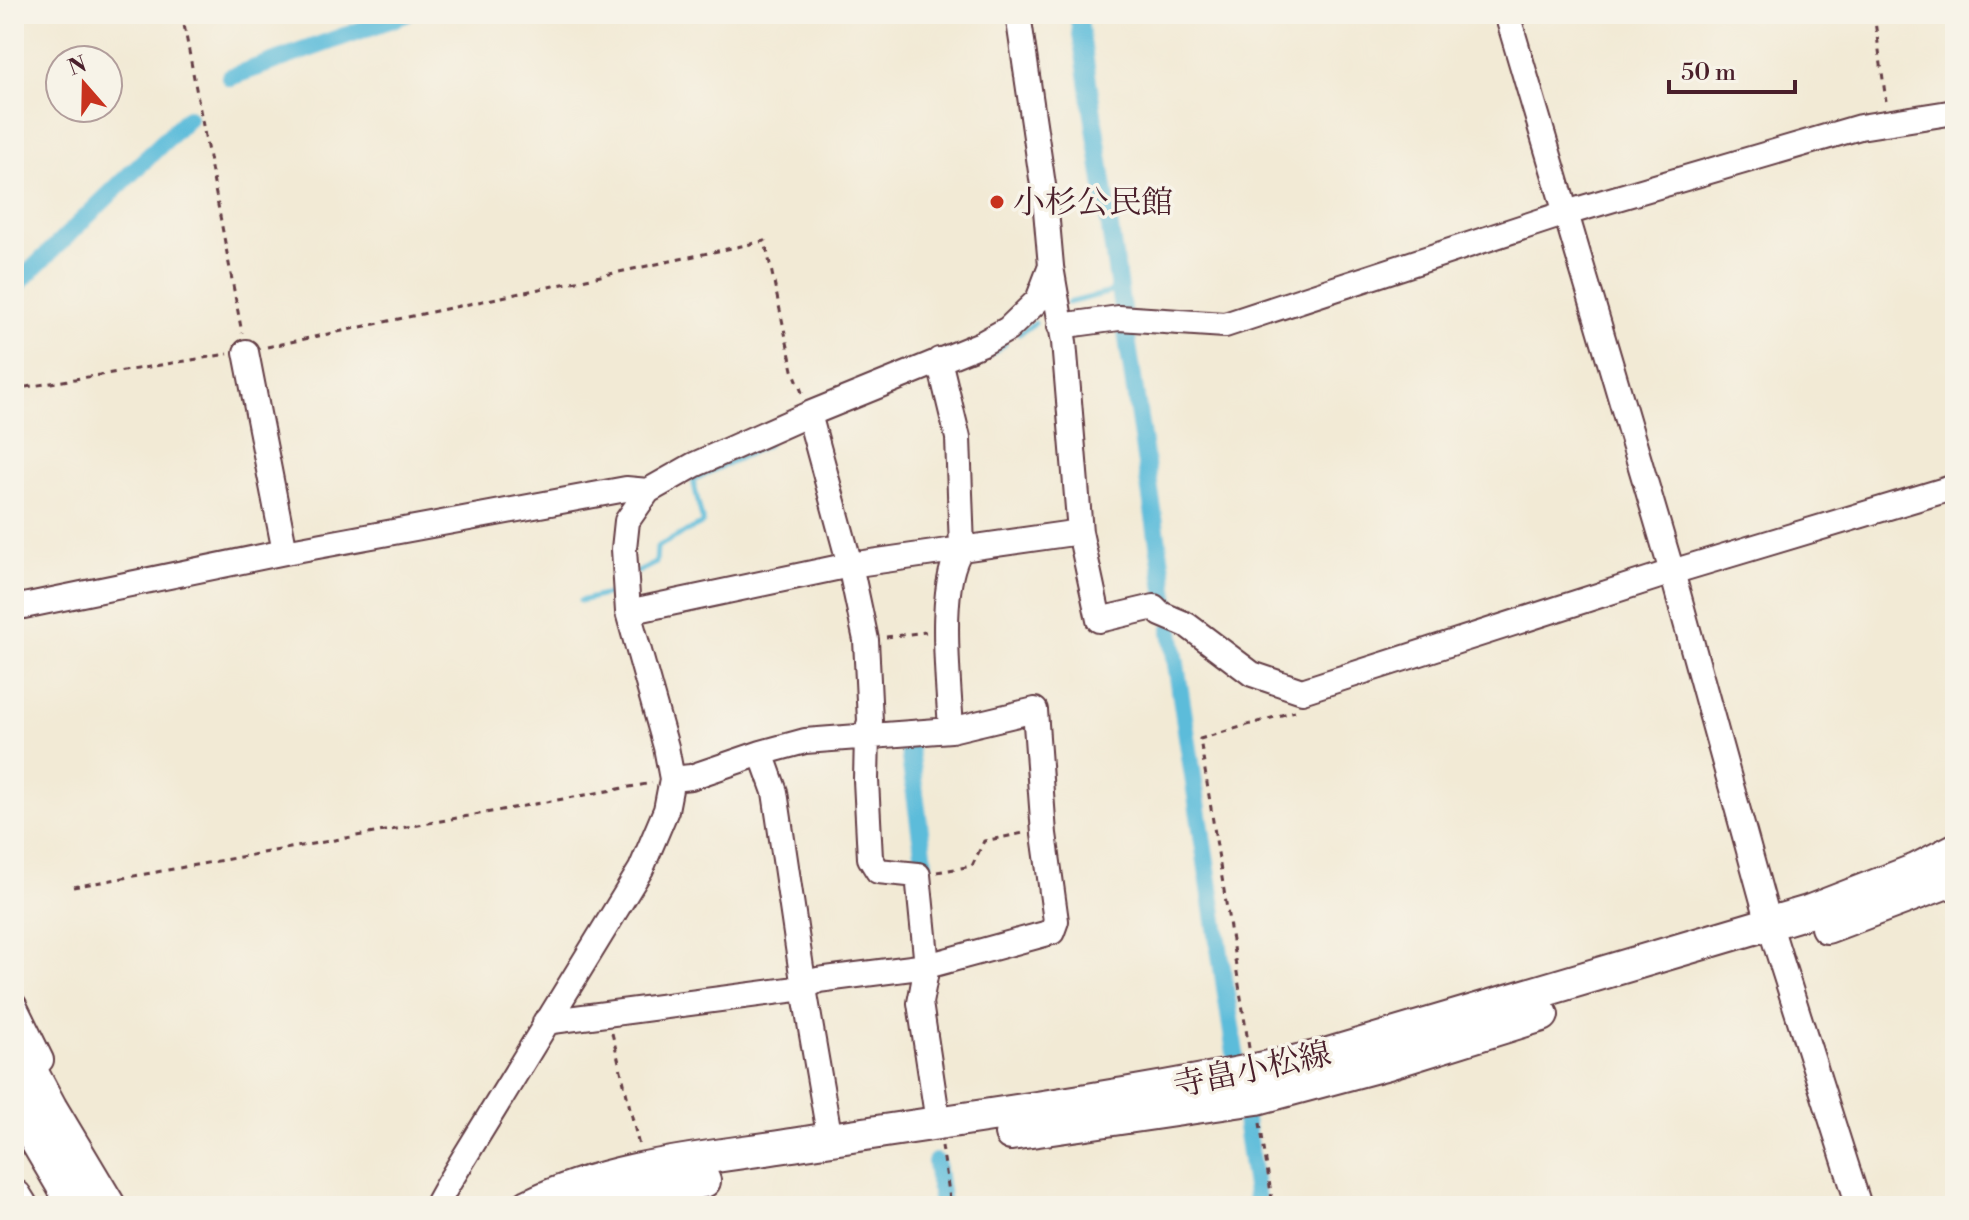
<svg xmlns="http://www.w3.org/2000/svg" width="1969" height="1220" font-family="'Libre Bodoni','Noto Serif JP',serif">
<rect width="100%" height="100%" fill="#f7f3e8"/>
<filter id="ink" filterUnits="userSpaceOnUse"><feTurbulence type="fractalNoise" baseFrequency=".0125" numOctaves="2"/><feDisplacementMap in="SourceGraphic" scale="16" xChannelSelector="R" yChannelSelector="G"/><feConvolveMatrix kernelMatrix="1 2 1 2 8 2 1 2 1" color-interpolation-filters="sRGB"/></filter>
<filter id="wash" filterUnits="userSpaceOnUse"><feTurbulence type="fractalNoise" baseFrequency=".006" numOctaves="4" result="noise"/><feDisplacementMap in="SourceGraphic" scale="32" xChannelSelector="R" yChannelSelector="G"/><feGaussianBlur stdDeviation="1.8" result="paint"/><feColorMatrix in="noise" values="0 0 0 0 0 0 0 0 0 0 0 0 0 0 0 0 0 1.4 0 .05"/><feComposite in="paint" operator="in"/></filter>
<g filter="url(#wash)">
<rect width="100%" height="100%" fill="#f2ead5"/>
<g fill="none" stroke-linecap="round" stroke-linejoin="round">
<path stroke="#5cbcda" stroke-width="5" d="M1068,303L1119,290
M1019,334L1035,323
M967,362L990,355L1005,344
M638,572L656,563L657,547L703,523L693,480L769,444
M580,601L612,593"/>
<path stroke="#5cbcda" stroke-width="18" d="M1078,14L1122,309
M230,77L406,14
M14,287L188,118
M1125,325L1167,603
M1171,631L1235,1053
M908,743L924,860
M1244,1113L1258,1206
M936,1162L942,1206"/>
</g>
</g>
<g filter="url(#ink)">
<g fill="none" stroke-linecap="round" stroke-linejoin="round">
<defs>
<path id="minor" d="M1507,14L1672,572L1769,923L1859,1206
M1051,267L1064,342L1080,532L1099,620L1154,607L1161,614L1187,625L1252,674L1302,691L1672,572L1955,487
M1060,326L1119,318L1225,325L1566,213L1860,127L1955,112
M246,352L285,552
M809,414L850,565L866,640L870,721L867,734L866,780L870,858L878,871L918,875L927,966L920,1003L938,1122
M14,608L285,552L626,489L648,491
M628,612L850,565L1080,532
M761,753L775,792L804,988L830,1140
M672,779L691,777L761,753L805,741L951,730
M14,1005L41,1060
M545,1022L804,988L818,980L927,966L1052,932L1056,921L1044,834L1035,710L951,730C949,685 936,583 962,548L958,438L939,360
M439,1206L438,1202L448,1184L641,869L666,810L672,779L666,747L628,612L624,549L627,521L648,491L694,465L809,414L981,344L1008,329L1038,300L1051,266L1045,199L1018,14"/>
<path id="major" d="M1827,927L1955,879
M1011,1134L1257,1098L1388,1063L1542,1015
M528,1206C612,1164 713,1158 805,1143C979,1116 1153,1094 1325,1055L1808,912L1916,870L1955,850
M591,1206L704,1181"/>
<path id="highway" d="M14,1043L49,1109L107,1206
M14,1099L77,1206
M14,1198L19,1206"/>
</defs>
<use href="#minor" stroke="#633d44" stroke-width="28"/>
<use href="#major" stroke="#633d44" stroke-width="36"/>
<use href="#highway" stroke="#633d44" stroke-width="40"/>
<path stroke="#633d44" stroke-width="3" stroke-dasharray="6 6" stroke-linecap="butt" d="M182,14L242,333
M1874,14L1886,101
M267,347L765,241L793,370L803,395
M14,389L228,354
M886,637L926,632
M937,872L972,866L984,841L1024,833
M73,887L652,783
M612,1033L639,1146
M1249,1048L1200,739L1295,711
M1260,1123L1273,1206
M942,1146L951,1206"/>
<use href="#minor" stroke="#fff" stroke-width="24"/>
<use href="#major" stroke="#fff" stroke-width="32"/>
<use href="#highway" stroke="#fff" stroke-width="36"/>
</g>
</g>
<circle fill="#c8321e" stroke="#f7f3e8" stroke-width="3" cx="997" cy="202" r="8"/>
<g text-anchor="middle" stroke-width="7" stroke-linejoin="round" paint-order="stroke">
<g font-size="32" fill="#4a1f2b" stroke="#f7f3e8" text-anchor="start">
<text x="1013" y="213">小杉公民館</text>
</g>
<g font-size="32" fill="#4a1f2b" stroke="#f7f3e8">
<text transform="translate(1252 1069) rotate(-12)" y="11">寺畠小松線</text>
</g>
</g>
<rect width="1969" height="1220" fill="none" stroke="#f7f3e8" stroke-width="48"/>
<g transform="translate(84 84) rotate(340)"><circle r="38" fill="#f7f3e8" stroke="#b29e9c" stroke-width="2"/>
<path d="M0-6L14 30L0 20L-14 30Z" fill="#c8321e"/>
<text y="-12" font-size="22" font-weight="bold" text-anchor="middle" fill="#4a1f2b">N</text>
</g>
<path d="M1669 80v12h126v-12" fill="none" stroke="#4a1f2b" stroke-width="4"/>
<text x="1681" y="80" font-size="24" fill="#4a1f2b" stroke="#f7f3e8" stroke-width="6" paint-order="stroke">50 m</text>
</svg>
